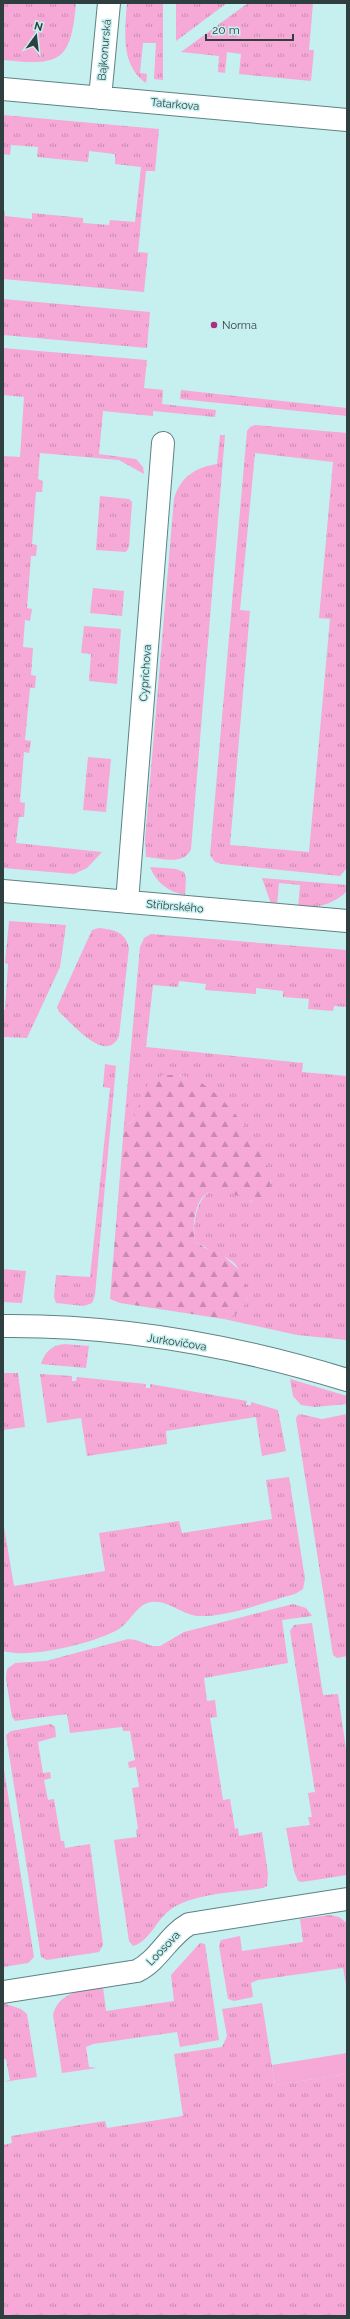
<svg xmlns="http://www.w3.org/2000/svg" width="350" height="2319" font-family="Raleway,sans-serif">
<defs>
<pattern id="grass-tufts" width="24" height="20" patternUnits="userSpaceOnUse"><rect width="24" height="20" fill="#f6a8d7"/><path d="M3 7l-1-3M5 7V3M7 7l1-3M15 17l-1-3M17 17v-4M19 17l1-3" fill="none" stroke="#c88ab0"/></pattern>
<pattern id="forest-firs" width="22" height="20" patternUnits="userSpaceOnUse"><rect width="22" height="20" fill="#f6a8d7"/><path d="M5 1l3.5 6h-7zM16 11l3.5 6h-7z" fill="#c88ab0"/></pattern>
</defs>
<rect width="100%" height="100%" fill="#c6efef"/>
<path fill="url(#grass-tufts)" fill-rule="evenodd" d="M3,3H76C71,62 60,66 3,60Z
M127,3H163V80L154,79L156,43H143L140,73L147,74L146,83C120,65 125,31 127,3Z
M176,3H227L176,41Z
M248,3H313L309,50H314L311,81L239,74L241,54L227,52L225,73L218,72L219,56L181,52Z
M3,115L159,129L155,171H146L138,252L148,253L144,292L3,279V211H5V216L32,219V213L83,218V223L109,225L110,220L135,222L141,167L115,164V154L89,151L88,162L37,157L38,147L11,145L10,155L3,154Z
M3,299L150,312L147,348L3,335Z
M3,348L147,360L144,388L163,390L162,404L216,410L215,417L153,411V416L103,411L99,454L136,459L143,467L144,474L119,460L40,453L38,479L43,481L42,492H36L32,544L37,545L36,556H31L27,608L32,609L30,621L25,620L23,647L33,648L31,675L36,676L35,688H30L25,740L31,741L29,753L24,752L20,802L25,803L24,817H19L16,843L102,852L87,868L74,874L3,868V456L20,457L24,397L3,395Z
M181,390L347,408V416L180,399Z
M255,425L347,433V868L340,876L222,864L215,862L210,855L247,431L250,427ZM255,453L333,462L319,618L330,619L309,852L230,845L250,611L240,610Z
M220,435H225L191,849C184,866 161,858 146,857L145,840L174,499C180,477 196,467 217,464Z
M100,496L129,499L132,502L129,547L126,552L96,550Z
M93,588L124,591L122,616L90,613Z
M84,626L121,629L117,684L89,681L91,654L81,653Z
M88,757L111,759L106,812L83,810Z
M150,867L176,869L184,872L186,878L185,895C168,892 156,882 150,867Z
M262,878L347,885V891C335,904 315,909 298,907L300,885L279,883L277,905L271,904Z
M9,921L66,925L60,967L27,1038L3,1037V1010H5L8,964L5,963Z
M99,928C114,930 125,931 129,948L119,1036C106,1065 73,1024 59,1012L57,1007L92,930Z
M151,934L347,950V1007L334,1006L333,1011L308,1009L309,999L283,997V991L256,988V994L205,990L206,984L179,981L178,987L153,985L146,1047L303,1063L302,1072L347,1076V1340L297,1335L224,1319C247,1312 253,1296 241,1275C239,1270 237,1265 233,1262C221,1253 207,1250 195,1241C192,1224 197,1187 222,1189C232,1190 243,1197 252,1202L271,1183C263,1140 222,1088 180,1075L142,1100L132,1122L124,1125L140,947L144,938Z
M105,1064L116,1066L95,1295L92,1303L84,1306L56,1303L54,1297L56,1275L90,1277L110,1088L103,1087Z
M3,1269L26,1271L22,1303L3,1302Z
M64,1344L89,1346L86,1368L41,1364C44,1353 52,1345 64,1344Z
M3,1373H18L25,1427L3,1430Z
M40,1374L72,1376V1381H76L77,1377L146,1384V1388H150V1384L247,1401L246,1405H251V1402L278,1410L286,1451L262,1456L256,1417L166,1431L167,1444L87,1456L81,1418L47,1423Z
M290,1379L347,1396V1404L315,1407L301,1405L293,1396Z
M300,1414L322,1419L347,1414V1656L337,1658L333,1655L296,1419L297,1416Z
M289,1477L305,1579L303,1589L295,1594C268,1601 228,1617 200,1616C183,1616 168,1599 151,1602C137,1604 130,1622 119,1629C95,1643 30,1659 3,1651V1521L14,1586L105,1571L99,1533L179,1521L182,1533L272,1519L266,1480Z
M293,1604L306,1608L312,1616L282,1620L288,1663L204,1678L207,1701L215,1700L217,1717L210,1718L223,1800L230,1799L235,1829L238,1828L239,1836L262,1832L268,1874L267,1886L263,1888C235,1893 193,1893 170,1910C156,1920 150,1941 133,1946L129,1941L114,1840L137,1837L136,1830L138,1829L132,1788L139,1787L136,1767L129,1768L128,1762L135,1760L130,1731H123L122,1727L70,1733L67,1714L15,1721L12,1717L6,1679L7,1669L15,1663L46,1661L128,1639L136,1640L152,1646H160L184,1632Z
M312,1623L323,1695L338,1694L347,1756V1875L302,1882L298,1881L294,1871L286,1828L310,1825L308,1817H312L308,1793L315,1792L290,1631L294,1625Z
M51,1724L55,1727L56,1737L38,1742L43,1773L50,1772L51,1778L44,1780L48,1800L54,1799L61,1841H64L65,1848L90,1844L103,1945L99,1952L47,1960L41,1957L6,1735L11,1731Z
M3,1763L34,1957L28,1963L3,1967Z
M330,1915L339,1917L347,1923V1989L343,1968L335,1969L258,1980L251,1983L253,1997L234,2001L228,1999L219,1946L221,1940L240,1936L242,1951L303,1942L300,1919Z
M200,1943L205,1944L219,2040L180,2047L177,2032L93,2044L86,2047L89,2067L97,2068L62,2073L53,2015C59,1991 82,1991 103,1987L106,2011L174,2001L171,1975Z
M3,2003L21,2009L27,2014L37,2077L3,2082L10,2080L6,2059H3Z
M262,2003L275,2085L347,2074V2316H3V2145L12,2143L11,2136L105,2121L107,2128L183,2116L174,2054L222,2047L227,2036L222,2009Z"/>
<path fill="url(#forest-firs)" d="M163,1075C175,1075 185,1075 196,1080C223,1092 277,1158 270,1189C269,1195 265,1201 259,1202C250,1203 231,1192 222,1189C218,1190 213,1191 209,1192C194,1200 192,1227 195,1241L205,1248L219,1252L244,1274C250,1297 249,1311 224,1319L120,1303L110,1299L124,1125L132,1122L148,1084Z"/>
<path fill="#f6a8d7" d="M347,2053V2074L275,2085L272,2065Z"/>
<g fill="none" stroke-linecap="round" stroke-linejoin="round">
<defs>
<path id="street" d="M3,89L347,120
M100,98L109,3
M3,891L347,921
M127,902L163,443
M3,1326C118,1325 237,1346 347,1380
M3,1992L137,1971C159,1960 168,1936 189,1924L347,1899"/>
</defs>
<use href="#street" stroke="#5e8384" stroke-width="24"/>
<use href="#street" stroke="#fff" stroke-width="22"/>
</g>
<circle fill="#a82e82" stroke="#c6efef" stroke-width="1.5" cx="214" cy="325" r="4"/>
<g text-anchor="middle" stroke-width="3" stroke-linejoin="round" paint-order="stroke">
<g font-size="11" fill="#2f3f3f" stroke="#c6efef">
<text transform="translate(104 50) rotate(-85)" y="4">Bajkonurská</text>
<text transform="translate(175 104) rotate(5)" y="4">Tatarkova</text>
<text transform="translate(145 673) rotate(-86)" y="4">Cyprichova</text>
<text transform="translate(175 906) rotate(5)" y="4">Stříbrského</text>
<text transform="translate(177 1342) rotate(9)" y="4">Jurkovičova</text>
<text transform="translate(163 1948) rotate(-46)" y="4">Loosova</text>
</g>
<g font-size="11" fill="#2f3f3f" stroke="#c6efef" text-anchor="start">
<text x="222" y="329">Norma</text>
</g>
</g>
<rect width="350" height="2319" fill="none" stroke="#2f3f3f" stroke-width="8"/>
<g transform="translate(36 36) rotate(15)" stroke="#c6efef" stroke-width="3" paint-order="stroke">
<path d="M0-3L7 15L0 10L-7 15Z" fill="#2f3f3f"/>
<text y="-6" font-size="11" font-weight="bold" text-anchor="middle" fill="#2f3f3f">N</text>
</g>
<path d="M206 34v6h87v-6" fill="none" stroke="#2f3f3f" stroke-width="2"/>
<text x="212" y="34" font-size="12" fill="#2f3f3f" stroke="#c6efef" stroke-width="3" paint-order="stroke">20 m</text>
</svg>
